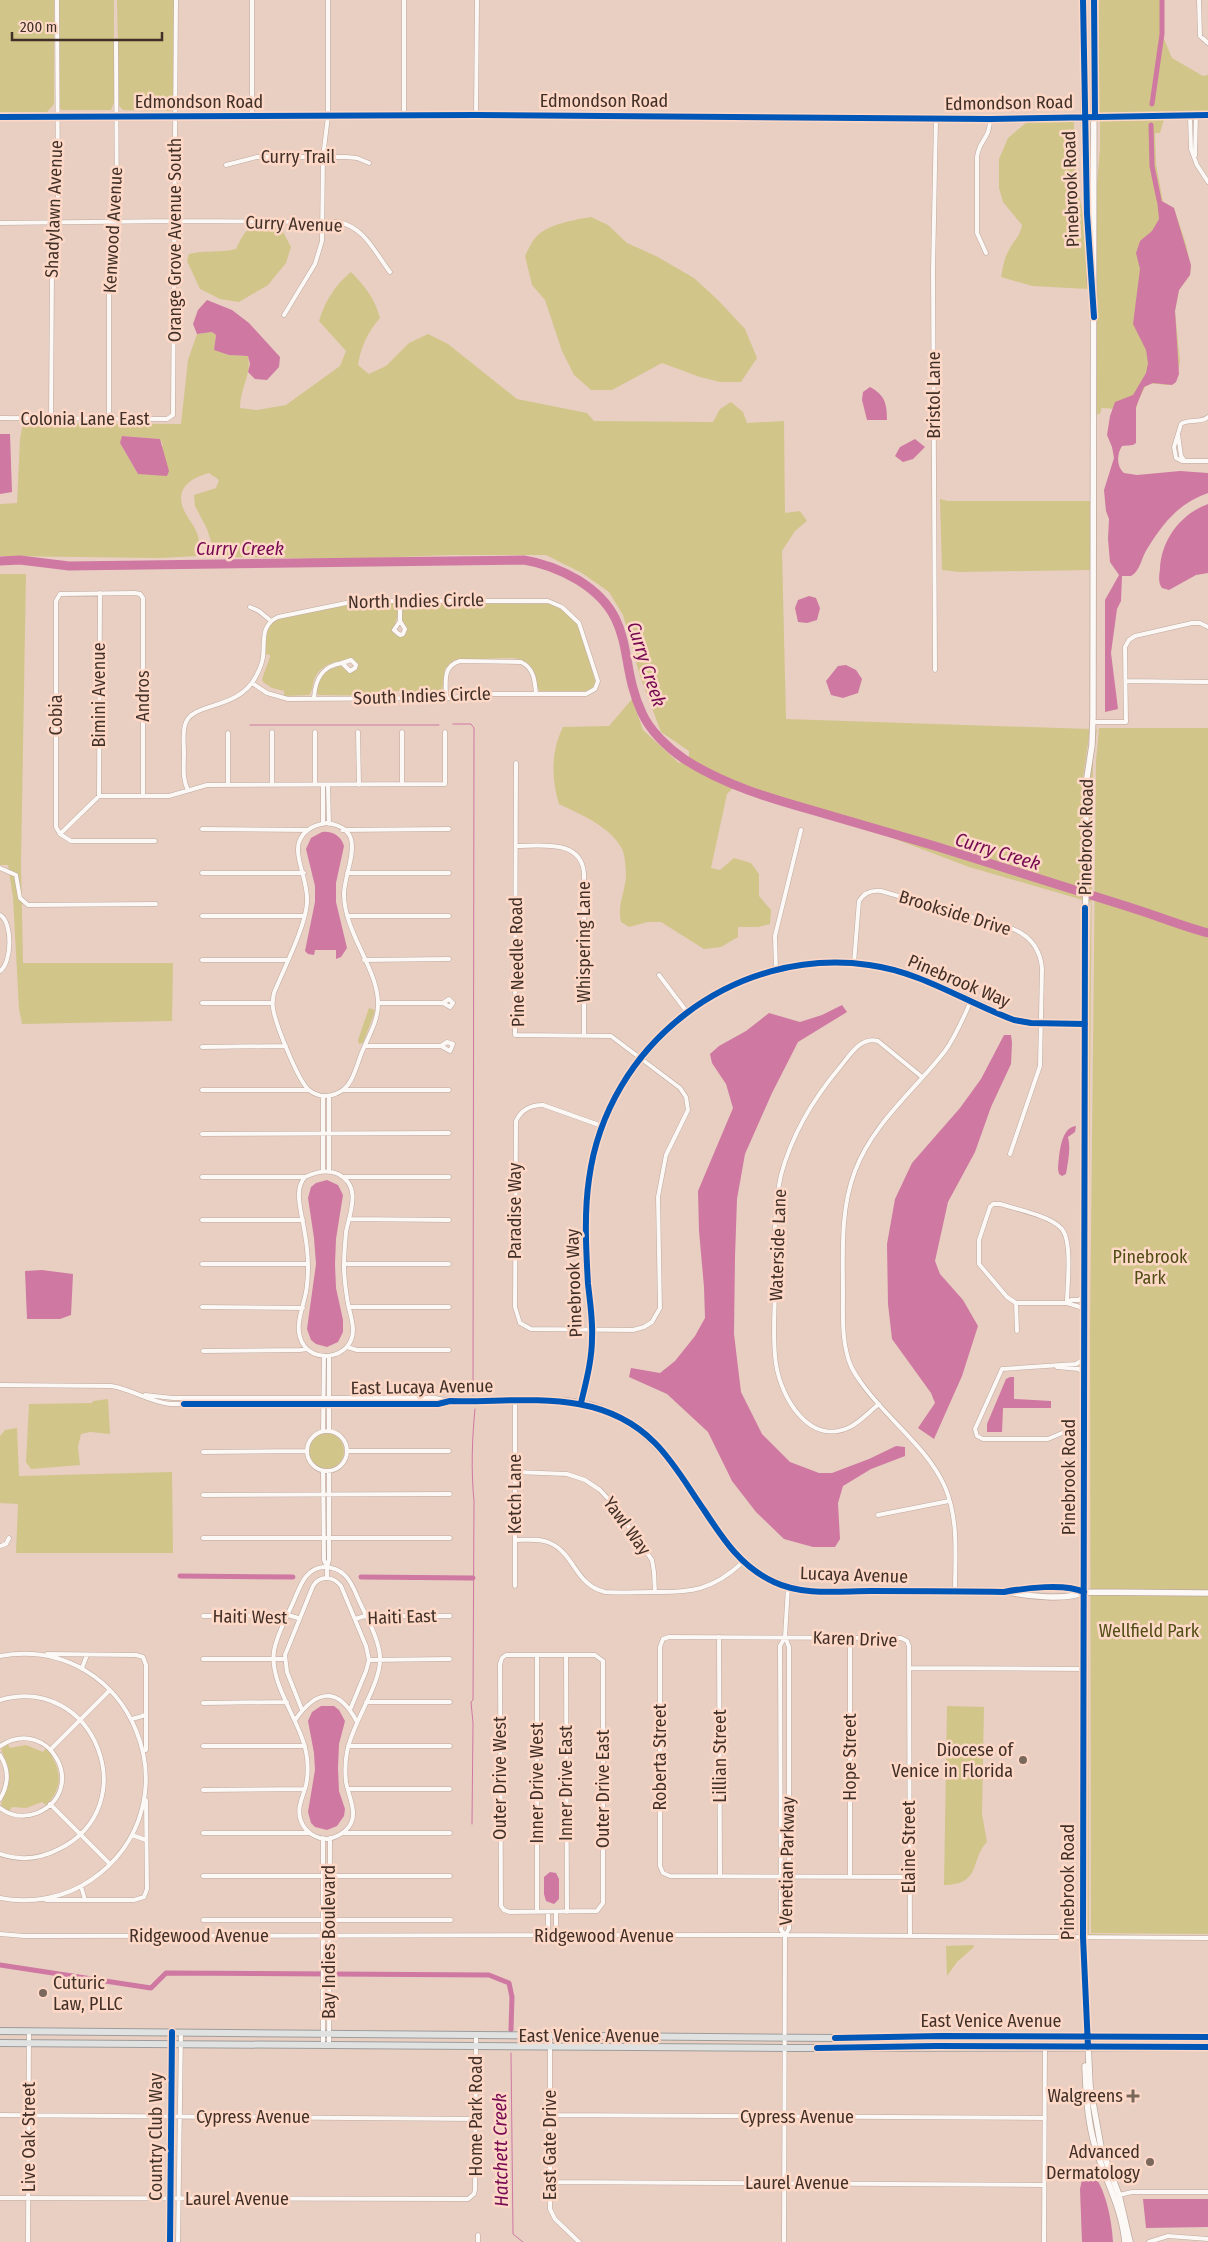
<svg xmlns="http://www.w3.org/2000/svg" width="1208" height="2242" font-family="'Fira Sans Condensed',sans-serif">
<rect width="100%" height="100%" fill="#e8cfc2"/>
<path fill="#d2c58a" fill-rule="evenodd" d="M0,0H54V104L47,112H0Z
M58,0H114V102L111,110H62L59,108Z
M117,0H174L173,105L171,111L123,110L119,106Z
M1099,0H1162V34L1172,58L1203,76L1208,75V113L1099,114Z
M1100,119H1164L1160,133H1155L1156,164L1163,202L1174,208L1186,244L1191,268L1190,275L1179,290L1175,311L1180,361L1176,382C1168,389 1156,381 1146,385L1138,401L1136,410L1102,408V406L1100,414H1096V195L1100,149Z
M1027,122H1074L1076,181L1084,218L1088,289L1032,286L1001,277C1003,267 1004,258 1009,250C1014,240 1020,237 1022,225L1003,202L999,188V159L1008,138Z
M591,217L608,225L627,243L656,256L694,278L718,300L745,329L757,358L741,382H720L700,377L662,363L612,390H591L574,375L562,351L545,300L532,285L525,256C528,250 531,243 535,238C547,224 574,220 591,217Z
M269,224L282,230L291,247L286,263L268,285L239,302L220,299L200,289L187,261L189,254C205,250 220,253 236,249C245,230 247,226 269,224Z
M351,272C365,286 375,299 380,318C368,332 361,346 358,365L369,374L386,366L409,343L428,334L448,344L517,399L587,413L594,421L713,422L720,409L731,402L743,412L747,423L784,421L785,513L800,511L807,521L795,531L782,551L786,719L1090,729L1083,778V900L969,867L866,828L732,789L727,794L711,868L720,870L734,858L751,863L759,874V896L771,910L770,924L758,927H738V937L721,947L704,949L661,922H648L629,927L621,922C617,906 625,892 626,876C626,869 625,855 622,849C611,827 580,814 559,804C551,779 551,751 563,727L609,726L632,699L643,730L679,763L689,761V751L661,732L640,676L623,615L609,592L582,573L546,555H451L347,559L216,557L207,529L195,506L194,495L216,488L219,480L209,473C194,477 177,486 182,505C185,516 195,525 198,536C200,542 198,550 198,556L159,558L0,556V504L17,503L20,439L23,423L181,424L188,360L197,334L212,332L216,335L214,349L229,355L248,356C252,374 240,388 240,408L257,410L286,405L340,366L346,351L319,321C325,301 335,285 351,272ZM123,436L160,439L163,445L138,474L120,443Z
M940,499L948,501H1091L1090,570L960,572L942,570Z
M0,574H26L21,864L23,963H173L172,1021L22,1024L19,1009L13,897L8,865H0Z
M394,602C402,610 395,622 393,631L395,635L400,637L405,635L407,631L402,621L403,605L405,603L552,604C561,609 570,614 576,623C581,630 596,675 595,683C593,689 589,691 583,691H540L537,688C536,673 531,660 513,658L454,660L445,669L442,691L439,696H408V691H395L394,696L318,695C311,680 328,668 341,666L348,672L356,670L357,664L351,659C336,661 320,664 314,680C312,686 313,691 309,695L284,696V691L272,688L263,682L262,679L270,657V655L265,654C265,644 264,632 271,624C286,607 370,603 394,602Z
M1099,728H1208V1934L1091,1933L1090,1330L1096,761Z
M1095,729H1097L1093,761L1088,1306V1048L1091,902L1088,901V779Z
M369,1008L375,1010L374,1014L363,1043L359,1044L358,1040Z
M108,1399L110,1434L90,1432L81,1434L78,1447L80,1465L31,1469L26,1462L29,1404L92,1403L93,1401Z
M17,1428L19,1476L172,1472L173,1553H16L18,1504L0,1503V1436L5,1430Z
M308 1451a18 18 0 1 1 36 0a18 18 0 1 1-36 0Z
M1088,1614L1089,1934L1208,1936V1938L1086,1936Z
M947,1706L984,1707L982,1814L987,1842C970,1859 982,1885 944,1885Z
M8,1744L10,1748L26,1745L43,1752L46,1748C61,1767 65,1787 46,1805L42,1802L26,1808L12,1807L9,1811L1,1805L9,1778L8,1768L1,1749Z
M973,1945L974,1947L957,1962L947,1976L946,1946Z"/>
<path fill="#cf78a2" d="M1157,200H1160L1174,208L1191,265L1190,275L1179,290L1175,311L1179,374L1176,382L1172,385L1153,383L1144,387L1136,407V443L1133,445L1122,446C1117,454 1116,466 1124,473L1137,475L1180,471L1208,473V493C1178,504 1164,522 1147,549C1142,557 1141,566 1135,573L1131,576H1122L1121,601L1117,609L1111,653L1118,709L1105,712V600L1119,575L1110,562L1108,539L1109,519L1106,511L1104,490L1114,458L1112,447L1107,435L1110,416L1115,402L1133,395L1146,373L1148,363L1146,350L1133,324L1140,269L1136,253L1140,241L1152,231L1159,219Z
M207,300L232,310L249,323L280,357L279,367L267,380L255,379L248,372L250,364L248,356L229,355L214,350L216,335L212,332L197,334L193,324L198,310Z
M870,387C885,395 887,404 887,420H867L862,400L863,392Z
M0,434H10L12,492L0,494Z
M122,436L160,439L169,471L167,476L138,474L120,443Z
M915,439L925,447L913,459L903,462L895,456L900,447Z
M1208,504V573L1196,575L1169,590L1162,588C1158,583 1159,576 1160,569C1161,541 1180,514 1208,504Z
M809,596L816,598L820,608L817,620L807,623L798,622L795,608L798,600Z
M846,665L856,670L862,679L858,693L843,698L831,695L826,681L838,666Z
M322,832C333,831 341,836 344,846L336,883V902L347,948L341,957L336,959V950H315L314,955L308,954L305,951L315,902V886L306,849L311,838Z
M842,1005L847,1012L798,1042L772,1093L745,1154L737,1199L735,1257L734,1334L741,1392L762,1434L790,1462L819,1473H832L869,1459L896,1446L905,1447V1456L871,1469L843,1486L838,1503L840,1539L835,1547H813L784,1539L756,1512L732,1481L708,1432L667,1394L629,1377L631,1368L660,1373L675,1361L695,1336L705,1318L704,1287L699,1231L698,1191L733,1108L726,1084L712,1063L710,1054L719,1046L746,1031L769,1013L800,1022L822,1015Z
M1004,1035H1011L1012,1043L1011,1064L991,1107L975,1152L948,1202L935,1261L940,1274L963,1300L978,1326L962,1376L934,1439L918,1428L935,1403L931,1393L892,1339L888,1304L887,1244L895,1199L912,1163L960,1108L981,1079Z
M1076,1126L1075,1132L1068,1137C1071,1149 1068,1161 1066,1174L1062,1176L1059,1174L1058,1169C1059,1157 1060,1127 1076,1126Z
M327,1180L338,1185L343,1195L336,1239L335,1264L336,1288L343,1320V1332L338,1342L327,1347L316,1344L311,1340L307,1329L316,1264L314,1238L308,1198L311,1187L316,1183Z
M42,1270L73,1274L71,1315L60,1319H27L25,1271Z
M1010,1377H1014V1399L1051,1401V1408H1003L1002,1432H987V1424L1006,1379Z
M321,1706H334L339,1710L345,1721L339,1744L338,1768L339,1791L345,1809L344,1816L337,1826L327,1830L315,1827L311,1823L308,1812L315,1770L314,1753L308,1721L312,1712Z
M550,1872L556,1873L559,1879V1899L554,1904L546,1901L544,1894V1877Z
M1091,2172C1106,2187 1112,2222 1113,2242H1082L1080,2189L1083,2175Z
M1143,2199H1208V2227L1146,2228Z"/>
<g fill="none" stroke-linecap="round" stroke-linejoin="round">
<path stroke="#cf78a2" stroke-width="1" d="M453,724H471L474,728L473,1395
M250,725H439
M472,1824L473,1723L471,1702L473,1700L474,1501C471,1471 472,1439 475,1409
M511,2053L513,2234L523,2242"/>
<path stroke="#cf78a2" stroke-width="5" d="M1152,104L1162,34V0
M1151,125L1152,166L1159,200
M180,1576L293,1577
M361,1577L473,1578
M0,1965L151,1988L166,1973L489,1975L509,1983L512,1997L511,2030"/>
<path stroke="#cf78a2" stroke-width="9" d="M0,561L20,560L69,566L524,560C543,563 561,570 578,580C638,617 617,660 642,713C650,731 668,748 684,759C724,785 769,798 815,811C855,823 895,834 935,846C999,866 1064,886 1129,907C1155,915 1181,926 1208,933"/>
<defs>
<path id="street" d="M404,0V116
M1199,0L1200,36L1208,43
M476,115L477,0
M1190,116L1191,149L1197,165L1208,182
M252,117V0
M1195,156L1196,115
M226,165L257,157H346L357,158L369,163
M0,223L176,221L338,222C365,227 375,253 390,272
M986,253L977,233V157C979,139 990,140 990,119
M284,315L315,264L322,241L323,157L328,116V0
M1208,417C1200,424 1189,418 1181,424L1174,447L1176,458L1182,461H1208
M0,418L167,419L173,415L176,0
M51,419L52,271L58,196L57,0
M109,419V279L117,223L116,41
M1178,434L1181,456L1184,460
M400,600V621
M250,607L259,611L271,621
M400,621L405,629L403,634L400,635L394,630Z
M351,660L356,665L355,668L350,671L342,663Z
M935,670L933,270L936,119
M1126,681L1208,682
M314,698C315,679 322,666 342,663
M446,698C446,683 442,666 460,661L521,662C534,668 535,681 536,694
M1093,722H1126L1125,647L1129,640L1135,636L1192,623H1200L1208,627
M272,732V785
M315,732V785
M358,732L359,785
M516,763L515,1035L611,1036L680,1088L686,1097L688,1110L666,1155L658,1197L660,1308L652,1322L644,1327L633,1330L531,1329L520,1323L515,1307L516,1121C521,1110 530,1105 543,1105L602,1126
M402,784V732
M228,785V733
M323,785V824
M328,785L329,824
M188,790C182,779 184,765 184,753C184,743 182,731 186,722C195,702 237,710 255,678C259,671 262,665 263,657C265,641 260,625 278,617L356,601H548L562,607L579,623L598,681L595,689L586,694H478L452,698L288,699L267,693L252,683
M99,796L100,593
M143,796V598L140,594L135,593L60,594L56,601V827L60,834L71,841H155
M326,823C371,828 344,869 344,894C344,933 379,970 378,1005C378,1021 368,1037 362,1052C357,1064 354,1080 344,1089C334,1097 320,1099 309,1090C298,1081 275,1023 273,1008C272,1002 273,998 274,993C284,968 305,928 307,903C309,883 294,858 299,842C303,831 314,825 326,823Z
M202,829L308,830
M342,830L449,829
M60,834L99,796H169L207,785L445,784V732
M516,846C542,846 582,839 584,874V1034
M0,868L16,875L20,898L28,905L156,904
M202,873H304
M347,873H449
M0,915C13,922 12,963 0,971
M202,916H304
M347,916H449
M202,960H287
M364,960L449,959
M854,963L859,901C864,893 872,890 881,891L1013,929C1030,936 1040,949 1042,968L1040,1066L1010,1154
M776,970L775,936L801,830
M659,975L687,1012
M449,999L453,1003L450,1007L443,1003Z
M202,1003H272
M378,1003H443
M447,1042L453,1044L450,1051L441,1046Z
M365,1046H441
M202,1047L286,1046
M202,1090H309
M344,1090H449
M323,1096V1171
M202,1134L449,1133
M329,1171V1096
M202,1177H305C316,1172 327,1169 338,1174C362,1186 350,1212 346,1232C345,1244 344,1255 344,1266C344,1279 346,1292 348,1304C350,1313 353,1322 353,1330C353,1360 308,1366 300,1337C295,1321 306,1301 307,1285C310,1260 306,1237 301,1213C299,1201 296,1187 305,1177
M344,1177H449
M349,1219L449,1220
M202,1220H303
M202,1264H308
M344,1264H449
M1016,1303H1067L1080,1307L1084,1313
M1067,1303L1071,1300H1079L1084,1295
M202,1307L303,1308
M349,1307H449
M1017,1331L1016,1303L1007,1297L979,1264V1240L990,1207L993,1204H1000C1016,1209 1050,1216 1061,1228C1073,1240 1067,1286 1067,1303
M347,1347L357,1350H449
M203,1351L300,1350L307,1349
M1057,1367L1079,1369L1084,1375
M0,1385L111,1386C132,1389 149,1402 170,1404H438L450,1401
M145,1395L173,1398H435L450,1401
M515,1401V1586
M879,1404C870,1411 860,1422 850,1427C809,1447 781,1397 776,1364C772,1338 775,1311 775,1285C775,1248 773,1211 781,1175C792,1134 813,1099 840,1067C850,1055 861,1036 878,1041L922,1077
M307 1451a20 20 0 1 1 40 0a20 20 0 1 1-40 0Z
M323,1431L324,1356
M329,1431V1356
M1062,1433L1048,1439H983L977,1436L975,1429L1002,1369L1076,1364L1084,1359
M347,1451H449
M203,1452L306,1451
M323,1471L324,1560L327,1567
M515,1472L567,1474L585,1480L600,1490L612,1503L652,1560L654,1572L655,1592
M203,1495L450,1494
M878,1515L949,1501
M203,1538H450
M515,1540C526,1540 540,1538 550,1543C575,1554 575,1585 605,1592C621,1593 636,1592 652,1592C691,1593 713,1590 743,1562
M0,1546L6,1544L9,1538
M323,1567C343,1567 350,1579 357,1596C365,1615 378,1636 380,1656C382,1684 352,1722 347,1752C345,1762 345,1772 346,1782C349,1799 361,1817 345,1831C340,1835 334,1838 328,1839C316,1839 305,1832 301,1821C296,1808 303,1797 306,1785C308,1776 308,1767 307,1758C303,1723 269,1686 274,1651C277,1633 288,1615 295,1598C301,1584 306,1569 323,1567Z
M327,1578V1567L329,1560V1472
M955,1591C955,1556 959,1520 945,1487C927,1446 885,1418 860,1381C854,1373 849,1364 847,1354C842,1335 843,1314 843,1294C843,1253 840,1210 855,1171C873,1123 914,1091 945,1051C956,1036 963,1018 971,1001
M203,1616L288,1615L298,1618
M355,1619L365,1616H450
M719,1637L720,1876
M850,1638V1876
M47,1654L136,1655L143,1657L146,1665V1750
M506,1655H595L603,1661V1903L597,1911L510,1912L504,1910L501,1906L500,1664L502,1658Z
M537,1655V1912
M566,1655L567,1912
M0,1656C132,1633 201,1804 91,1880C65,1898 31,1904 0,1898
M203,1659H284
M369,1660L450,1659
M82,1668L87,1655
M909,1668L1084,1669
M0,1700C95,1673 146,1806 59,1849C40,1859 20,1861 0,1854
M366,1702H450
M203,1703L287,1702
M302,1710L287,1672L285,1655L313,1586C320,1575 333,1576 341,1586L366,1646L369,1660L366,1671L350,1710
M132,1719L146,1715
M295,1720C317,1689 338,1686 357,1722
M0,1746C50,1714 90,1791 37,1813C24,1818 11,1816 0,1808
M203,1746H305
M348,1746H450
M51,1749L110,1690
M0,1755C9,1769 9,1784 0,1799
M348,1789H450
M203,1790L305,1789
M50,1804L110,1864
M203,1833H309
M343,1833H450
M132,1835L146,1840
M203,1876H450
M909,1877L670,1876L663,1873L660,1866V1647L663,1639L669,1637L901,1638L907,1641L909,1646L910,1936
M81,1886L85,1900
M46,1900H134L144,1897L147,1889L146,1800
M548,1912V1936
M556,1912V1936
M203,1920H451
M0,1934L24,1936L785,1935L1208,1938
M785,1935L781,1930L780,1646L785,1637L788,1587
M550,2036V2209L555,2219L579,2242
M323,2045V1838
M329,2045L330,1838
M0,2115L476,2119
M549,2115L1045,2118
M549,2182L1044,2185
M1119,2195L1132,2192H1208
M0,2198L468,2199L474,2194L475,2190L476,2036
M478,2235V2242
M28,2242L29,2031
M170,2242L172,2032
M178,2242L181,2033
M784,2242L785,1935L789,1929V1647L785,1637
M1044,2242L1045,2046
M1149,2242L1168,2236L1208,2239"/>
<path id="secondary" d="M1083,0L1084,117L1090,283
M1094,0L1093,716L1092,745L1086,784L1083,1937L1090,2086L1101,2147L1119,2195L1130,2242
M0,117L476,115L990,119L1208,115
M450,1401C489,1402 529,1398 568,1401C650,1408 688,1487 729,1547C752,1574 781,1589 816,1591L1004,1592C1025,1588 1065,1583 1084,1592L1208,1593
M581,1403C586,1382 592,1360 592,1338C593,1320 590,1302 588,1284C586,1250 584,1213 589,1179C607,1044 734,946 869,965C922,972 965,1002 1014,1020L1031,1023L1085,1024
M1009,1592C1027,1596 1067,1601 1084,1592
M1085,2066C1086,2090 1087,2115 1093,2139C1102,2175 1121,2203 1125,2242"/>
<path id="primary" d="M0,2031L835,2038L940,2036L1208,2037
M0,2043L784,2048L1208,2047"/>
</defs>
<use href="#street" stroke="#bda99f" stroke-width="5"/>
<use href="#secondary" stroke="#bda99f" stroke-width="7"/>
<use href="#primary" stroke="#9d9c9a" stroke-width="8"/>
<use href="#street" stroke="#fcf8f6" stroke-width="4"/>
<use href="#secondary" stroke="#fcf8f6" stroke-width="5.5"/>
<use href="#primary" stroke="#e0e2e2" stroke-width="6"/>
<defs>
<path id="cycleway" d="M1083,0L1087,214L1094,317
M1094,0L1095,117
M0,117L476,115L990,119L1208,115
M1085,908L1083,1937L1088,2047
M581,1403C586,1382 592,1360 592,1338C593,1320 590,1302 588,1284C586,1250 584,1213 589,1179C607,1044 734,946 869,965C922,972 965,1002 1014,1020L1031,1023L1085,1024
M184,1404H438L450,1401C521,1403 599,1386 655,1443C674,1462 688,1487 704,1510C723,1539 741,1567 774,1582C803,1596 840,1591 871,1591C916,1591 960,1591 1004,1592C1025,1588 1065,1583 1084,1592
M835,2038L940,2036L1208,2037
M817,2048L935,2046L1208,2047
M170,2242L172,2032"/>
</defs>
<use href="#cycleway" stroke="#fed8c7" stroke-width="9"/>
<use href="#cycleway" stroke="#0057b8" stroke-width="6"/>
</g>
<g fill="#7b685d" stroke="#fed8c7" stroke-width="2">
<circle cx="1023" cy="1760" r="5"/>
<circle cx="43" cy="1993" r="5"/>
<path d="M1130.5 2088.5h5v5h5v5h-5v5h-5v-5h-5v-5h5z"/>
<circle cx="1150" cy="2162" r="5"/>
</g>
<g text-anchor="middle" stroke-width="5" stroke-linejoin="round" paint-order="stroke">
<g font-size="18" fill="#413027" stroke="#fed8c7">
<text x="604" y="107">Edmondson Road</text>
<text x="199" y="108">Edmondson Road</text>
<text transform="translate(1009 103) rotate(-1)" y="6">Edmondson Road</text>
<text x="298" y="163">Curry Trail</text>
<text transform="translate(1071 189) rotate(-92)" y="6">Pinebrook Road</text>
<text transform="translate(54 209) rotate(-88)" y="6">Shadylawn Avenue</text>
<text transform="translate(294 224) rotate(2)" y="6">Curry Avenue</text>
<text transform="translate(113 230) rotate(-87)" y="6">Kenwood Avenue</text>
<text transform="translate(175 240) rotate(-90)" y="6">Orange Grove Avenue South</text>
<text transform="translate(934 395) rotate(-90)" y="6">Bristol Lane</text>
<text x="85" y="425">Colonia Lane East</text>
<text transform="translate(416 601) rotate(-1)" y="6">North Indies Circle</text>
<text transform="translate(99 695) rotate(-90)" y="6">Bimini Avenue</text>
<text transform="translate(143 696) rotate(-90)" y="6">Andros</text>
<text transform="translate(422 696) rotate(-2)" y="6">South Indies Circle</text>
<text transform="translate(56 715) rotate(-90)" y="6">Cobia</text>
<text transform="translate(1086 837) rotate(-89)" y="6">Pinebrook Road</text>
<text transform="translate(955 913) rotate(17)" y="6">Brookside Drive</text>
<text transform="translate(584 942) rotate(-90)" y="6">Whispering Lane</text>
<text transform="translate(517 962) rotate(-91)" y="6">Pine Needle Road</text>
<text transform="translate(959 981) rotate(23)" y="6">Pinebrook Way</text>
<text transform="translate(515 1211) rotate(-90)" y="6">Paradise Way</text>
<text transform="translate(778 1245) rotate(-88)" y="6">Waterside Lane</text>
<text transform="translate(574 1283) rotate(-92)" y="6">Pinebrook Way</text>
<text transform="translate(422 1387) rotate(-1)" y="6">East Lucaya Avenue</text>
<text transform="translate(1069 1477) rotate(-90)" y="6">Pinebrook Road</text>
<text transform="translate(515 1494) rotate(-90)" y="6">Ketch Lane</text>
<text transform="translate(627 1526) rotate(54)" y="6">Yawl Way</text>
<text transform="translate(854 1575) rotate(2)" y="6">Lucaya Avenue</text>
<text transform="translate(250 1617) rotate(1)" y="6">Haiti West</text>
<text transform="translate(402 1617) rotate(-2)" y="6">Haiti East</text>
<text transform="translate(855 1639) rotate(2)" y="6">Karen Drive</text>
<text transform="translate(720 1756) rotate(-90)" y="6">Lillian Street</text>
<text transform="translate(660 1757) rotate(-90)" y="6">Roberta Street</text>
<text transform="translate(850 1757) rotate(-90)" y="6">Hope Street</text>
<text transform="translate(500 1778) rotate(-90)" y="6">Outer Drive West</text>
<text transform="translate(537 1783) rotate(-90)" y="6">Inner Drive West</text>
<text transform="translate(566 1783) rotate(-90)" y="6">Inner Drive East</text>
<text transform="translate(603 1789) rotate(-90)" y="6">Outer Drive East</text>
<text transform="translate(909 1847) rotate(-90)" y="6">Elaine Street</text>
<text transform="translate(787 1861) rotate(-89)" y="6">Venetian Parkway</text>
<text transform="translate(1068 1882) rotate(-90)" y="6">Pinebrook Road</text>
<text x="199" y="1942">Ridgewood Avenue</text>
<text x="604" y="1942">Ridgewood Avenue</text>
<text transform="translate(329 1942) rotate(-90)" y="6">Bay Indies Boulevard</text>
<text x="991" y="2027">East Venice Avenue</text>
<text x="589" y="2042">East Venice Avenue</text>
<text transform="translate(476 2116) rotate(-90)" y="6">Home Park Road</text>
<text x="253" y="2123">Cypress Avenue</text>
<text x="797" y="2123">Cypress Avenue</text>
<text transform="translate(29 2137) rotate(-90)" y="6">Live Oak Street</text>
<text transform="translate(156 2137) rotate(-90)" y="6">Country Club Way</text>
<text transform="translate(550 2145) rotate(-90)" y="6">East Gate Drive</text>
<text x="797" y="2189">Laurel Avenue</text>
<text x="237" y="2205">Laurel Avenue</text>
</g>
<g font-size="18" fill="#504e14" stroke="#fed8c7">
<text x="1150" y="1263">Pinebrook<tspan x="1150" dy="21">Park</tspan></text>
<text x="1149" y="1637">Wellfield Park</text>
</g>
<g font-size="18" fill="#413027" stroke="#fed8c7" text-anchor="end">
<text x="1013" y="1756">Diocese of<tspan x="1013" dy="21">Venice in Florida</tspan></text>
<text x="53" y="1989" text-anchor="start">Cuturic<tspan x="53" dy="21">Law, PLLC</tspan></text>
<text x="1123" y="2102">Walgreens</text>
<text x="1140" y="2158">Advanced<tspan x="1140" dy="21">Dermatology</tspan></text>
</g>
<g font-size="19" font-style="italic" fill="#760952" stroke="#fed8c7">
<text x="240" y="555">Curry Creek</text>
<text transform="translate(647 664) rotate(72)" y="7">Curry Creek</text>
<text transform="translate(998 851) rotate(17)" y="7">Curry Creek</text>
<text transform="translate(500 2150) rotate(-91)" y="7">Hatchett Creek</text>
</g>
</g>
<path d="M12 32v8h150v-8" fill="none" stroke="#413027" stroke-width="2.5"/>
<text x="20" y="32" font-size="15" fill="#413027" stroke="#fed8c7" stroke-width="4" paint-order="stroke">200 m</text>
</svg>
